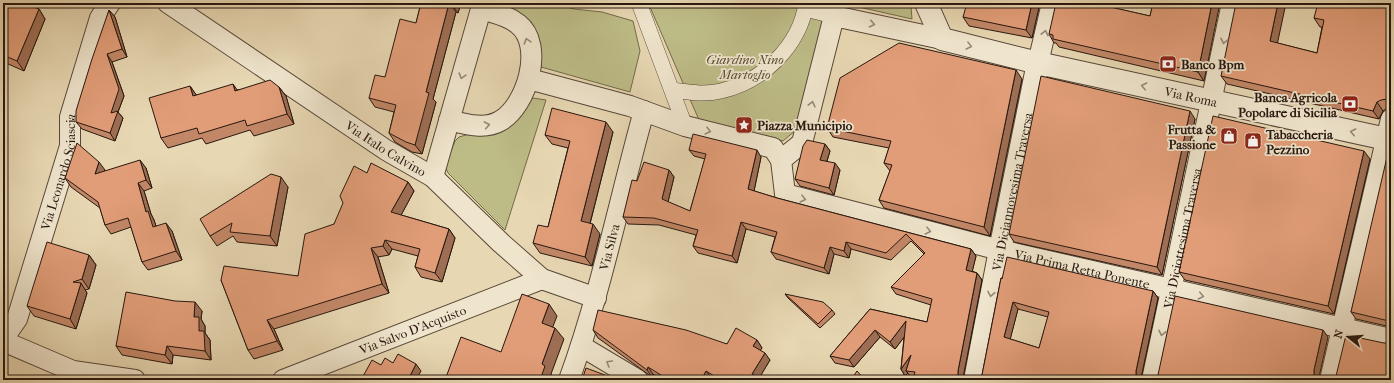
<svg xmlns="http://www.w3.org/2000/svg" width="1394" height="383" font-family="'IM FELL French Canon',serif">
<rect width="100%" height="100%" fill="#e7d7b2"/>
<filter id="stains"><feTurbulence type="fractalNoise" baseFrequency=".005" numOctaves="4"/><feColorMatrix values="0 0 0 0 .2 0 0 0 0 .09 0 0 0 0 .02 0 0 0 .5 -.17"/></filter>
<radialGradient id="worn" r=".72"><stop offset=".6" stop-color="#630" stop-opacity="0"/><stop offset="1" stop-color="#630" stop-opacity=".3"/></radialGradient>
<path fill="#bdbc87" stroke="#726a4b" d="M501,3H552L574,9L602,12L633,21L640,51L630,92L541,67L540,54L500,7Z
M651,3H828L796,130L783,141L699,120L650,7Z
M841,3H909L911,7L912,19Z
M533,98L546,100L505,230L448,173L445,166L455,141L459,137L473,133L524,105Z"/>
<g fill="none" stroke-linecap="round" stroke-linejoin="round">
<defs>
<path id="pedestrian" d="M639,3L685,126
M805,9L834,16
M672,90C688,92 704,95 721,91C762,82 800,46 806,3"/>
<g id="minor">
<path id="s1" d="M168,3L386,150L433,177L501,243L542,279L596,298"/>
<path d="M1038,63L1052,3"/>
<path id="s2" d="M529,79L630,106L685,126L773,148L781,160L785,194L1000,250L1391,339"/>
<path d="M781,160L802,143L834,16L942,39"/>
<path d="M433,177L481,9C493,13 507,15 518,24C545,45 527,106 500,121C485,130 465,124 449,120"/>
<path id="s3" d="M3,339L17,319L70,146V117L100,18L110,3"/>
<path d="M3,341L73,371L135,380"/>
<path d="M581,346L638,380"/>
<path id="s4" d="M283,380L542,279"/>
<path id="s5" d="M569,380C601,292 619,201 644,111"/>
<path id="s6" d="M1152,380L1232,3"/>
<path d="M1330,380L1391,119"/>
</g>
<g id="tertiary">
<path id="s7" d="M926,3L942,39L1038,63L1391,140"/>
<path id="s8" d="M975,380L1000,250L1038,63"/>
</g>
</defs>
<use href="#pedestrian" stroke="#584738" stroke-width="16"/>
<use href="#minor" stroke="#584738" stroke-width="22"/>
<use href="#tertiary" stroke="#584738" stroke-width="24"/>
<use href="#pedestrian" stroke="#efe5cd" stroke-width="15"/>
<use href="#minor" stroke="#efe5cd" stroke-width="20"/>
<use href="#tertiary" stroke="#efe5cd" stroke-width="22"/>
</g>
<path fill="#c28767" stroke="#28170f" fill-rule="evenodd" d="M3,3L39,9L45,19L24,71L6,63L3,59Z
M421,3H461L458,13L456,12L433,99L436,102L422,154L412,152L395,142L389,133L394,112L375,107L369,98L385,77L416,23Z
M1040,3L1032,38L969,26L963,17Z
M1153,3L1204,81L1059,47L1056,43H1054L1049,34L1114,8L1150,16Z
M1391,3V108H1387L1383,111L1379,119L1227,84L1221,76L1277,43L1317,53L1322,27H1320L1314,18Z
M109,10L115,17L127,57L112,62L124,96L118,112L123,118L115,141L82,129L76,122Z
M1022,79L990,236L884,208L879,200L890,171L884,163L889,148L833,137L827,128Z
M190,86L196,95L237,90L279,87L286,96L294,124L254,136L250,130L206,144L202,138L168,148L161,138Z
M1195,119L1162,275L1014,242L1009,234Z
M613,132L590,224L600,234L592,266L540,253L533,243L548,227L568,148L552,144L545,135Z
M825,144L830,151L827,161L840,170L834,195L800,186L795,179Z
M689,150L761,157L754,191L777,198L971,249L976,256L972,271L977,273L982,280L963,378H911L908,373L905,376L901,369L904,337L895,349L880,337L854,367L835,363L830,356L870,309L927,322L931,305L896,294L891,287L924,254L911,241L891,260L851,249L849,258L834,254L829,274L776,259L771,252L775,237L746,229L737,263L698,253L693,246L696,235L659,225L628,224L623,217L637,181L669,170L674,177L668,202L690,211L705,159L694,156Z
M1391,157V327L1356,319L1351,312Z
M1370,159L1334,314L1185,280L1179,272Z
M146,168L152,188L144,191L151,214L154,220L156,226L172,231L182,260L148,270L142,262L131,227L111,234L105,225L100,208L71,187L65,178L105,170V171Z
M367,173L408,182L414,191L401,215L449,229L455,238L442,282L421,277L415,267L418,256L392,249L389,255L378,257L389,293L274,329L283,350L254,359L248,350L221,280L298,276L334,224Z
M288,187L277,246L237,242L233,236L217,246L210,236Z
M89,255L96,265L89,289L85,290L87,293L76,329L34,316L27,306Z
M1001,278L1153,291L1158,298L1141,378L982,375ZM1018,309L1048,317L1039,348L1010,339Z
M785,294L832,310L835,314L820,328L788,298Z
M202,311L201,319L205,326V333L210,340L211,360L173,355L172,364L122,355L116,346Z
M593,330L727,344L757,340L762,348L760,350L770,360L759,378L762,380H714L712,378L711,380H662L653,374L652,377L598,338Z"/>
<path fill="#9e6e54" stroke="#28170f" d="M449,3L456,12L433,99L436,102L422,154L415,145L426,92Z
M452,3H461L458,13L451,4Z
M1032,3H1040L1032,38L1026,30Z
M1107,3H1115L1112,15L1106,6Z
M1212,3H1220L1204,81L1198,72Z
M1278,3H1286L1276,50L1270,41Z
M39,9L45,19L24,71L17,61Z
M109,10L115,17L127,57L122,49Z
M107,54L112,62L124,96L118,112L123,118L115,141L110,133L111,113Z
M1016,70L1022,79L990,236L984,227Z
M233,84L240,94L235,91Z
M190,86L197,96H193Z
M279,87L286,96L294,124L287,114Z
M1377,102L1383,111L1379,119L1373,111Z
M1190,111L1195,119L1162,275L1157,267Z
M606,122L613,132L588,231L581,221Z
M825,144L830,151L825,167L820,160Z
M757,150L761,157L753,196L748,189Z
M1364,151L1370,159L1334,314L1328,306Z
M140,160L146,168L152,188L146,180Z
M99,162L105,170L101,183L95,174Z
M835,163L840,170L834,195L829,188Z
M669,170L674,177L667,206L662,199Z
M281,177L288,187L277,246L270,236Z
M408,182L414,191L398,221L391,212Z
M138,183L144,191L151,214L154,220L159,235L153,227L146,212Z
M741,222L746,229L737,263L732,256Z
M166,223L172,231L182,260L176,251Z
M593,224L600,234L592,266L585,257Z
M449,229L455,238L442,282L435,273Z
M385,240L392,249L389,255L383,246Z
M846,242L851,249L849,258L844,251Z
M830,247L834,254L829,274L824,268Z
M371,248L378,257L389,293L382,284Z
M971,249L976,256L971,277L966,270Z
M89,255L96,265L89,289L82,279Z
M977,273L982,280L963,378V380H960L958,377V371Z
M81,283L87,293L76,329L70,319Z
M1153,291L1158,298L1141,378V380H1138L1136,377V371Z
M195,302L202,311L201,319L205,326V333L210,340L211,360L205,351L194,317Z
M1013,302L1018,309L1009,344L1004,337Z
M549,304L557,316L550,334L542,323Z
M267,320L274,329L283,350L277,341Z
M906,321L911,328L895,349L890,342Z
M555,328L564,339L551,374L554,378L553,380H540L542,364Z
M875,330L880,337L854,367L849,360Z
M1323,330L1328,337L1319,377V380H1317L1314,376V370Z
M757,340L762,348L758,354L753,346Z
M167,346L173,355L172,364L165,355Z
M765,353L770,360L758,380L752,374Z
M911,355L906,371L908,373L905,376L901,369Z
M416,364L421,371L416,380H408Z
M648,367L653,374L652,377L647,370Z
M706,371L712,378L711,380H701Z
M605,375L608,380H603Z"/>
<path fill="#e19d78" stroke="#28170f" fill-rule="evenodd" d="M3,3H23L39,9L17,61L3,55Z
M421,3H452L451,4L449,3L426,92L429,93L415,145L406,142L389,133L396,105L369,98L375,75L385,77L400,19L416,23Z
M967,3H1032L1026,30L963,17Z
M1056,3H1107L1106,6L1150,16L1153,3H1212L1198,72L1053,39V35L1049,34Z
M1236,3H1278L1270,41L1317,53L1324,20L1314,18L1318,3H1391V101L1387,99L1381,100L1377,102L1373,111L1221,76Z
M109,10L122,49L107,54L119,89L111,113L118,111L110,133L76,122V111L92,59Z
M899,43L1016,70L984,227L879,200L892,165L884,163L891,141L827,128L840,78Z
M1041,76L1190,111L1157,267L1009,234Z
M270,80L279,87L287,114L247,126L245,120L199,134L197,128L161,138L149,98L190,86L193,96L233,84L235,91Z
M552,108L606,122L581,221L593,224L585,257L533,243L538,225L548,227L570,141L545,135Z
M1213,116L1364,151L1328,306L1179,272Z
M693,134L757,150L748,189L777,198L971,249L966,270L977,273L958,371V377L960,380H913L915,372L906,371L911,355L901,369L906,321L890,342L875,330L849,360L830,356L841,343L870,309L927,322L932,299L891,287L925,253L906,234L886,253L846,242L844,251L830,247L824,268L771,252L777,232L741,222L732,256L693,246L698,230L654,218L623,217L632,180L637,181L644,162L669,170L662,199L690,211L706,154L689,150Z
M807,140L825,144L820,160L835,163L829,188L795,179L803,146Z
M77,143L99,162L95,174L140,160L146,180L138,183L146,212L148,211L153,227L166,223L176,251L142,262L128,218L105,225L98,202L65,178Z
M1387,157H1391V322L1389,321L1351,312Z
M371,163L408,182L391,212L449,229L435,273L415,267L420,249L385,240L383,246L371,248L382,284L267,320L277,341L248,350L221,280L224,266L298,276L305,234L334,224L343,203L340,196L354,166L367,173Z
M271,174L281,177L270,236L230,232L232,223L210,236L200,219Z
M47,242L89,255L82,279L73,282L81,283L70,319L27,306Z
M1007,257L1153,291L1136,371V377L1138,380H980L982,375L1001,278L1002,279ZM1013,302L1049,312L1039,348L1004,337Z
M126,292L175,301L195,302L194,317H199V331H204L205,351L167,346L165,355L116,346Z
M522,294L549,304L542,323L555,328L542,364L545,366L540,380H445L461,337L501,352Z
M785,294L823,302L832,310L818,324Z
M1175,296L1323,330L1314,370V376L1317,380H1156L1158,375Z
M598,310L686,330L727,344L736,328L757,340L753,346L765,353L752,374L761,379V380H721L706,371L701,380H669L648,367L647,370L593,330Z
M1346,335L1384,343H1389L1391,342V380H1334L1336,376Z
M398,354L416,364L408,380H361L372,360L381,365L385,358L393,363Z
M586,368L605,375L603,380H582Z
M857,371L865,380H851Z"/>
<defs><path id="oneway-chevron" d="M-2-3.5L2.5 0L-2 3.5" fill="none" stroke-width="1.6" stroke-linecap="round" stroke-linejoin="round"/></defs>
<g stroke="#958878">
<use href="#oneway-chevron" transform="translate(872 24) rotate(12)"/>
<use href="#oneway-chevron" transform="translate(1045 33) rotate(-78)"/>
<use href="#oneway-chevron" transform="translate(527 41) rotate(-107)"/>
<use href="#oneway-chevron" transform="translate(1224 41) rotate(102)"/>
<use href="#oneway-chevron" transform="translate(969 46) rotate(14)"/>
<use href="#oneway-chevron" transform="translate(462 76) rotate(106)"/>
<use href="#oneway-chevron" transform="translate(1144 86) rotate(-168)"/>
<use href="#oneway-chevron" transform="translate(812 104) rotate(-76)"/>
<use href="#oneway-chevron" transform="translate(487 125) rotate(-11)"/>
<use href="#oneway-chevron" transform="translate(708 131) rotate(14)"/>
<use href="#oneway-chevron" transform="translate(1353 132) rotate(-168)"/>
<use href="#oneway-chevron" transform="translate(803 199) rotate(14)"/>
<use href="#oneway-chevron" transform="translate(928 231) rotate(14)"/>
<use href="#oneway-chevron" transform="translate(991 294) rotate(101)"/>
<use href="#oneway-chevron" transform="translate(1201 296) rotate(13)"/>
<use href="#oneway-chevron" transform="translate(1162 333) rotate(102)"/>
<use href="#oneway-chevron" transform="translate(609 363) rotate(-149)"/>
</g>
<defs>
<symbol id="bank-square" viewBox="-11 -11 22 22"><rect x="-9" y="-9" width="18" height="18" rx="4" fill="#8f2418" stroke="#efe5cd"/><path d="M-6-4H6V4H-6ZM0-2.3a2.3 2.3 0 1 0 0 4.6a2.3 2.3 0 1 0 0-4.6Z" fill="#fff"/></symbol>
<symbol id="sight-square" viewBox="-11 -11 22 22"><rect x="-9" y="-9" width="18" height="18" rx="4" fill="#8f2418" stroke="#efe5cd"/><path d="M0-6L1.8-2.2L6-1.7L2.9 1.2L3.7 5.4L0 3.3L-3.7 5.4L-2.9 1.2L-6-1.7L-1.8-2.2Z" fill="#fff"/></symbol>
<symbol id="shop-square" viewBox="-11 -11 22 22"><rect x="-9" y="-9" width="18" height="18" rx="4" fill="#8f2418" stroke="#efe5cd"/><path d="M-5-2.5h2.3a2.7 3.5 0 0 1 5.4 0H5L5.5 6h-11ZM-1.5-2.5h3a1.5 2.3 0 0 0-3 0Z" fill="#fff"/></symbol>
</defs>
<g fill-rule="evenodd">
<use href="#bank-square" x="1158" y="54" width="20" height="20"/>
<use href="#bank-square" x="1340" y="94" width="20" height="20"/>
<use href="#sight-square" x="734" y="115" width="20" height="20"/>
<use href="#shop-square" x="1219" y="126" width="20" height="20"/>
<use href="#shop-square" x="1243" y="131" width="20" height="20"/>
</g>
<g text-anchor="middle" stroke-width="3.5" stroke-linejoin="round" paint-order="stroke">
<g font-size="13" font-style="italic" fill="#554933" stroke="#efe5cd">
<text x="745" y="64">Giardino Nino<tspan x="745" dy="15">Martoglio</tspan></text>
</g>
<g font-size="13" font-weight="bold" fill="#28170f" stroke="#efe5cd" text-anchor="start">
<text x="1181" y="69">Banco Bpm</text>
<text x="1337" y="102" text-anchor="end">Banca Agricola<tspan x="1337" dy="15">Popolare di Sicilia</tspan></text>
<text x="757" y="130">Piazza Municipio</text>
<text x="1216" y="134" text-anchor="end">Frutta &amp;<tspan x="1216" dy="15">Passione</tspan></text>
<text x="1266" y="139">Tabaccheria<tspan x="1266" dy="15">Pezzino</tspan></text>
</g>
<g font-size="13" fill="#28170f" stroke="#efe5cd">
<text dy="5" stroke="none"><textPath href="#s7" startOffset="295">Via Roma</textPath></text>
<text dy="5" stroke="none"><textPath href="#s1" startOffset="262">Via Italo Calvino</textPath></text>
<text dy="5" stroke="none"><textPath href="#s3" startOffset="178">Via Leonardo Sciascia</textPath></text>
<text dy="5" stroke="none"><textPath href="#s8" startOffset="192">Via Diciannovesima Traversa</textPath></text>
<text dy="5" stroke="none"><textPath href="#s6" startOffset="145">Via Diciottesima Traversa</textPath></text>
<text dy="5" stroke="none"><textPath href="#s5" startOffset="139">Via Silva</textPath></text>
<text dy="5" stroke="none"><textPath href="#s2" startOffset="609">Via Prima Retta Ponente</textPath></text>
<text dy="5" stroke="none"><textPath href="#s4" startOffset="139">Via Salvo D'Acquisto</textPath></text>
</g>
</g>
<rect width="1394" height="383" fill="none" stroke="#e7d7b2" stroke-width="16"/>
<rect x="4" y="4" width="1386" height="375" fill="none" stroke="#28170f" stroke-width="2"/>
<rect x="8" y="8" width="1378" height="367" fill="none" stroke="#28170f"/>
<g transform="translate(1348 337) rotate(287)" stroke="#efe5cd" stroke-width="3" paint-order="stroke">
<path d="M0-3L7 15L0 10L-7 15Z" fill="#28170f"/>
<text y="-6" font-size="11" font-weight="bold" text-anchor="middle" fill="#28170f">N</text>
</g>
<rect width="100%" height="100%" filter="url(#stains)"/>
<rect width="100%" height="100%" fill="url(#worn)"/>
</svg>
